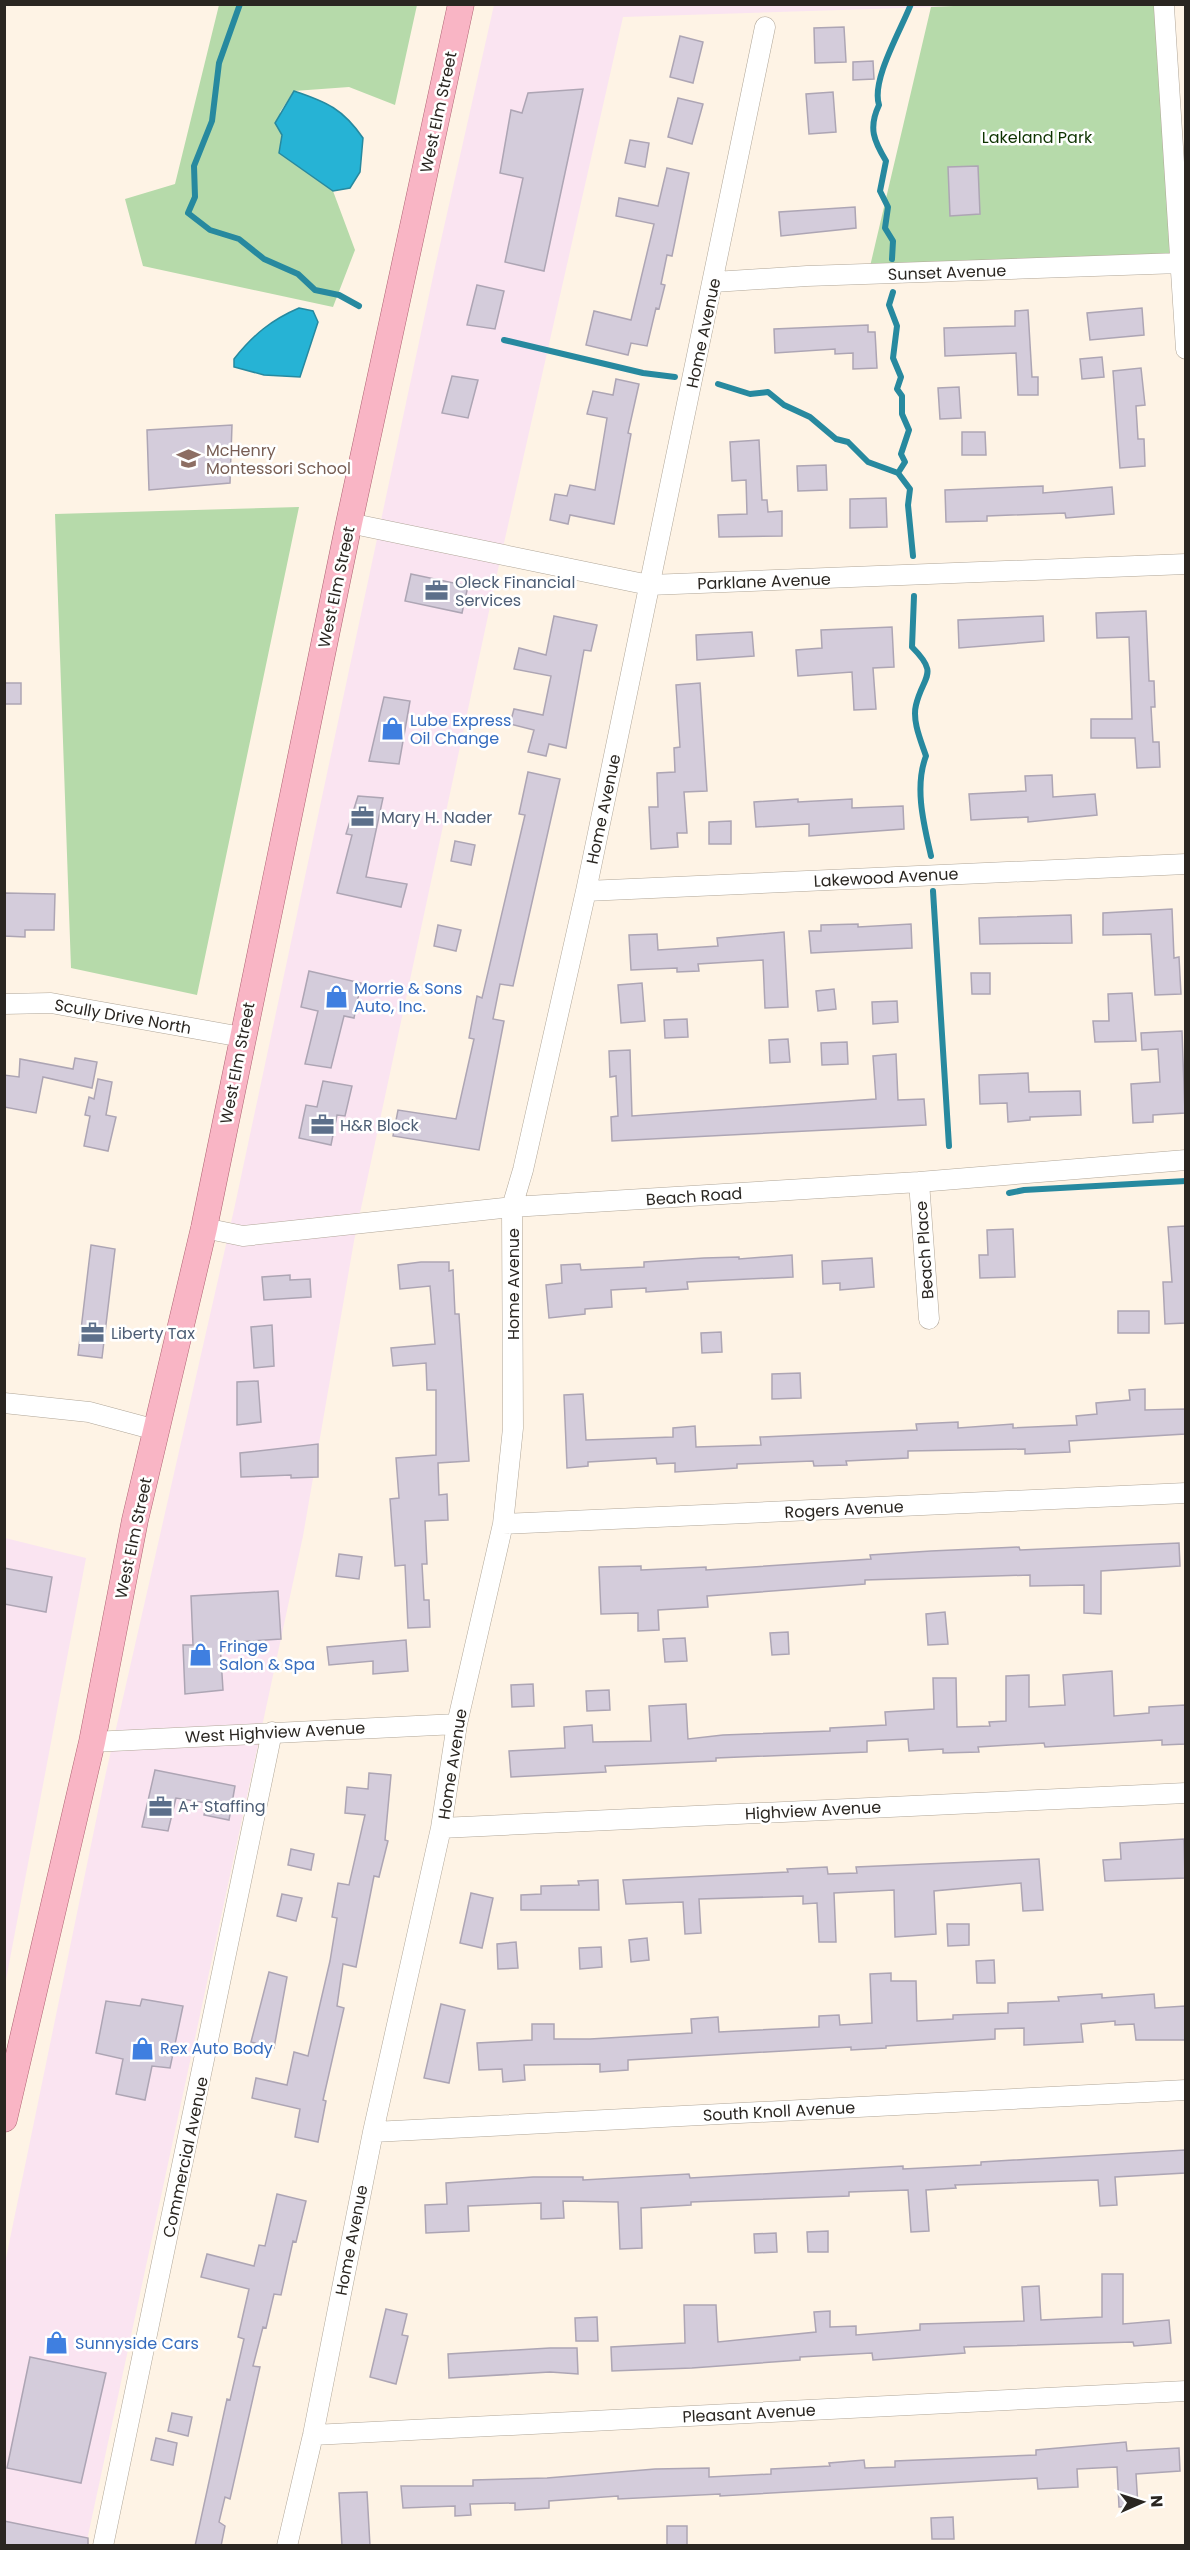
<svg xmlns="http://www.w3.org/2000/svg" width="1190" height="2550" font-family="Poppins,sans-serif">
<rect width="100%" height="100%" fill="#fef3e5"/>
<path fill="#fae4f1" d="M494,5H998L623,17L497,574L354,1241L303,1536L86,2545L5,2546V2263L105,1777L235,1205L435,267Z
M5,1538L86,1558L5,1985Z"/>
<path fill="#b6daaa" d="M998,4L1164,5L1180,263L868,275L931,7Z
M219,5H417L395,105L349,87L294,91L280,112L282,135L279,153L333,191L355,250L333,307L143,266L125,199L175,184Z
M299,507L197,995L71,968L55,514Z"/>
<path fill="#26b3d5" stroke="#27899f" stroke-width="1.5" d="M294,91C327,102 343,109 363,138L360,172L350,188L333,191L279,153L282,135L275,123Z
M299,308L313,311L318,322L300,377L264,375L234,367V359C253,335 271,320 299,308Z"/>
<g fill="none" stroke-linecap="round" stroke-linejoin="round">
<path stroke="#27899f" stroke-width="6" d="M240,4L219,63L212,121L194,166L195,197L188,213L210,230L239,239L264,259L298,274L315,290L339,295L359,306
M892,259L893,241L885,228L888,207L880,191L886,161C874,141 868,128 879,105C871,80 901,30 911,4
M893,292L889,305L897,326L893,358L901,377L897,389L902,396V414L909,430L901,454L905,462L898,473
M504,340L643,373L675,377
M718,384L750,394L768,392L784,405L810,417L836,439L848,442L868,462L898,473L910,489L908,505L913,556
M914,596L912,647C940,675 923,675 916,705C912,721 921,741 926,756C914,787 924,825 931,856
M933,891L949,1146
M1009,1193L1024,1190L1186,1181"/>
</g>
<path fill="#d4ccdb" stroke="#ada5b4" stroke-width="1.5" d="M844,27L846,62L815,63L814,28Z
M680,36L703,42L693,83L670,77Z
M873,61L874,79L853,80V62Z
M583,89L544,271L505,262L523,178L500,173L511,110L522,113L528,93Z
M833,92L836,132L809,134L806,94Z
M678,98L703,104L692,144L668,137Z
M630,140L649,143L645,167L625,163Z
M978,166L980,214L950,216L948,167Z
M667,168L689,173L672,256L667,255L661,284L665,285L659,309L656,308L647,346L631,343L628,355L586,345L594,311L631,320L654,224L616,216L619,198L658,206Z
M855,207L856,228L781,236L779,212Z
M477,285L504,291L495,329L467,325Z
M1142,308L1144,335L1090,340L1087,313Z
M1028,310L1032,377H1038V395H1018L1016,353L945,356L944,328L1015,326V311Z
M868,325V332H875L877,368L853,369V353L835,354V349L775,353L774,329Z
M1102,357L1104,377L1082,379L1080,359Z
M1141,368L1145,405L1136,406L1138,439H1144L1145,466L1120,468L1113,371Z
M452,376L478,380L468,418L442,413Z
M616,379L639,384L628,433L631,434L614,524L570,515L568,524L550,520L555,494L567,496L570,485L595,490L607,418L587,414L593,391L613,395Z
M959,387L961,418L940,419L938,388Z
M232,425L230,483L149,490L147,430Z
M962,432H985L986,455H962Z
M759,440L762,500H767L768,512L782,511V536L719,537L718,515L747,514L746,480L732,481L730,442Z
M826,465L827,490L798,491L797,466Z
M1043,486V493L1112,487L1114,514L1066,518L1065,513L987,516V521L946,522L945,490Z
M886,498L887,527L850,528V499Z
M411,574L468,586L462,613L405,601Z
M1146,611L1149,681H1154L1155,707H1151L1153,742H1159L1160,767L1137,768L1135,738H1091V719H1132L1129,637L1097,638L1096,613Z
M554,616L597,625L591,651L584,650L566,748L549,744L546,756L528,752L534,730L510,724L514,709L543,715L551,676L514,669L519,648L546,655Z
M1043,616L1044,641L959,648L958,620Z
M892,627L894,667L873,668L876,709L854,710L852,672L798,676L796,650L822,648L821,630Z
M752,632L754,656L697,660L696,635Z
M4,683H21V704H4Z
M700,683L707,791L684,792L687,833H677L678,847L651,849L649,807H658L657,773L675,772L674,748L680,747L676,685Z
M384,697L410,701L399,764L369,761Z
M528,772L560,779L513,986L500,984L493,1019L504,1021L479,1150L393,1136L398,1110L456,1119L474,1039L469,1038L477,996L482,998L525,815L519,814Z
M1052,775L1053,797L1095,794L1097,815L1028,822V817L971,820L969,794L1026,791L1025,776Z
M358,796L383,798L366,877L407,884L401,907L337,893L352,835L346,834Z
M798,799V802L852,799V808L903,806L904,829L809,836V824L756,827L754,802Z
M731,821V844H709V822Z
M455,841L475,845L471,865L451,861Z
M5,893L55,894L54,930H25V937L4,936Z
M1172,909L1174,958L1179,957L1181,994L1155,995L1151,934L1103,935V913Z
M1071,915L1072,943L980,944L979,918Z
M858,924V927L911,924L912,948L811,953L809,931H821V925Z
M438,925L461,930L456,951L434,946Z
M784,932L788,1007L765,1008L763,960L698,964L699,971L677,972V968L631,970L629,935L657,934L658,950L718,946L717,938Z
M309,971L361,983L354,1018L344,1016L331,1068L305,1064L318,1011L301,1007Z
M971,973H990V994H972Z
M642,983L645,1021L621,1023L618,985Z
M834,989L836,1009L818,1011L816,991Z
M1132,993L1136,1041L1095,1042L1093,1021H1109L1108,994Z
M897,1001L898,1022L873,1024L872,1002Z
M687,1019L688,1037L665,1038L664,1020Z
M1182,1031L1185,1113L1153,1115V1122L1133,1123L1131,1084L1160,1082L1158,1049L1142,1050L1141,1033Z
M788,1039L790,1062L770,1063L769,1040Z
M847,1042L848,1064L822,1065L821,1043Z
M630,1050L632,1116L876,1099L873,1056L896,1054L898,1100L924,1099L926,1125L612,1141L611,1117L618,1116L616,1076L610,1077L609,1051Z
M75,1058L97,1062L92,1088L43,1077L36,1113L4,1107V1075L19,1077L20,1059L73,1069Z
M1028,1073L1029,1092L1080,1091L1081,1115L1030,1117V1120L1008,1122L1007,1103L980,1104L979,1075Z
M98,1079L112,1082L106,1115L116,1117L108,1151L84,1146L90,1116L85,1115L89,1097L94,1099Z
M323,1081L352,1086L345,1116L337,1115L331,1145L299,1138L306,1105L317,1107Z
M1185,1226V1323L1165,1324L1163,1282H1172L1168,1227Z
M1013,1229L1015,1277L980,1278L979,1255H988L987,1230Z
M91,1245L115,1249L102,1358L78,1355Z
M792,1255L793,1277L687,1282L688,1289L646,1292V1288L611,1290L612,1307L585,1309V1314L549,1318L546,1285L562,1283L561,1265L580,1264L581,1270L644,1267V1262L704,1258L739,1257V1259Z
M872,1258L874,1287L840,1290V1283L823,1284L822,1261Z
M421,1262H449V1271L453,1270L455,1314H459L469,1461L438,1463L439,1495L447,1494L448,1520L425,1521L427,1564H422L424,1600H429L430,1627L408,1628L405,1565L395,1566L390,1499L399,1498L396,1458L436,1455V1390H427L426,1363L393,1366L391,1348L435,1344L430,1286L400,1289L398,1265Z
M290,1275V1280L310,1279L311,1297L264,1300L262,1277Z
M1118,1311H1149V1333H1118Z
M272,1325L274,1366L254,1368L251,1327Z
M721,1332L722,1352L702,1353L701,1333Z
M800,1373L801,1398L772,1399V1374Z
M258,1381L261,1422L237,1425V1382Z
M1145,1389V1410L1185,1409V1434L1069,1441L1070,1452L1025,1454V1449L908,1451V1458L846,1461L847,1465L814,1466L813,1461L737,1464V1468L675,1472V1463L657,1464L656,1458L588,1462V1466L567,1468L564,1395L583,1394L586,1440L673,1437V1428L695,1426L696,1447L761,1445L760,1437L917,1430L916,1424L958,1422V1428L1013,1424V1428L1077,1425L1076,1416L1097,1414L1096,1403L1130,1400L1129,1390Z
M318,1444V1477L291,1478V1475L241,1477L240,1453Z
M1179,1543L1180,1566L1101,1571V1614L1084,1613V1585L1030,1586V1575L865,1580V1584L707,1596L708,1607L658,1610L659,1630L638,1631V1613L601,1614L599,1567L641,1566V1570L706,1567V1570L871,1559L870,1555L931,1551L1019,1547L1020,1550Z
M339,1554L362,1557L359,1579L336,1576Z
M4,1568L52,1577L46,1612L4,1604Z
M278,1591L281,1639L220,1643L223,1690L185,1694L183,1645H193L191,1596Z
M945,1612L948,1644L928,1645L926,1614Z
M788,1632L789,1654L772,1655L770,1633Z
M685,1638L687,1661L665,1662L663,1639Z
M406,1640L408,1671L373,1674V1661L329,1665L327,1647Z
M1112,1671L1114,1716L1149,1713V1707L1185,1705V1744L1162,1745V1740L1045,1747L1044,1743L978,1747L979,1752L943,1753V1749L909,1751L908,1739L867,1741V1752L716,1758V1761L605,1766L606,1772L511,1777L509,1751L565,1748L564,1727L592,1725L593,1742L651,1741L649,1706L686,1704L688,1739L723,1735L830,1731V1728L886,1725L885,1712L934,1709L933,1678H956L957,1727L990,1726L989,1722L1006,1721V1676L1029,1675V1707L1065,1705L1063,1675Z
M533,1684L534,1706L512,1707L511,1685Z
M609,1690L610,1710L587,1711L586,1691Z
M155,1770L235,1786L229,1820L204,1815L207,1803L176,1798L168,1831L142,1827Z
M369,1773L391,1775L385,1840L388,1841L379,1877L374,1876L356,1967L343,1964L337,2006L344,2008L323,2100L326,2101L318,2142L295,2137L300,2109L252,2098L256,2078L287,2085L294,2052L308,2056L330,1961L337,1918L332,1917L338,1883L349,1885L365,1815L345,1813L347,1787L368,1789Z
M1184,1839L1185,1878L1105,1881L1103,1860L1121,1859L1120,1843Z
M291,1849L314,1854L311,1870L288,1865Z
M1039,1859L1043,1910L1023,1911L1021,1883L934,1891L936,1934L895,1937L894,1890L834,1893L836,1942H819L817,1903L803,1904V1896L699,1899L701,1933L685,1934L683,1902L626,1904L623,1880L788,1872L787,1869L827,1867L828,1874L857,1873L856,1867Z
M598,1880L599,1910H521V1895L541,1894V1886L579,1885L578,1881Z
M471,1893L493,1898L482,1948L460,1943Z
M282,1894L302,1898L296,1921L277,1916Z
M947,1924H969V1945L948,1946Z
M647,1938L649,1960L631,1962L629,1940Z
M516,1942L518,1968L498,1969L497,1944Z
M601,1947L602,1967L580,1969L579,1948Z
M994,1960L995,1983H977L976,1961Z
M269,1972L287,1977L274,2048L251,2042Z
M891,1973V1981H916L917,2021L953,2019V2015L1008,2013V2003L1059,2001L1058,1997L1102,1994V1998L1154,1994L1155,2008L1185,2006V2040H1136L1134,2024L1115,2025V2021L1081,2024L1083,2042L1024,2045V2028L995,2029V2039L886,2046V2048L851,2050V2047L628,2060V2070L600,2072V2064L524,2065L525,2080L503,2082L502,2069L479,2070L477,2043L532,2040V2024H554V2039H590L692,2033L691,2019L718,2017L719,2032L819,2027V2016L839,2015L840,2025L872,2023L870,1974Z
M142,1999L183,2006L170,2068L152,2066L145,2100L116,2094L123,2059L96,2053L106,2001L140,2006Z
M441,2004L465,2010L449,2083L424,2078Z
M1185,2150V2173L1115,2177L1117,2205L1100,2206L1098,2180L955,2185L956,2188L926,2190L929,2231L911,2232L908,2190L849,2192V2196L691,2202V2205L641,2208L642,2248L620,2249L618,2202L563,2201L564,2218L541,2219V2203L468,2206L469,2231L426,2233L425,2205L447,2204L446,2183L533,2177H583V2180L689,2174L690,2178L903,2166V2169L981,2165V2162Z
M277,2194L306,2201L296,2242L293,2241L281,2295L274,2294L266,2328L263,2327L253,2366L260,2367L230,2499L225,2497L219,2522L225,2526L221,2546H195L227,2399L230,2400L244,2339L238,2337L249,2289L201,2277L207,2254L254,2266L259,2245L265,2246Z
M828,2231V2252H808L807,2232Z
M776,2233L777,2252L755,2253L754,2234Z
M1102,2274H1123V2324L1169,2320L1171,2343L1134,2346L1133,2342L964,2347L965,2353L873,2360L872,2353L800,2357V2360L692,2368L612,2371L611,2347L685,2343L684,2305H716L718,2342L816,2332L814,2312L830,2311V2327L856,2326V2335L920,2330V2324L1024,2321L1022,2287L1039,2286L1041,2320L1102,2317Z
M386,2309L407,2314L402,2335L408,2336L396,2384L370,2377Z
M597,2317L598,2341H576L575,2318Z
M550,2348H577L578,2374L550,2372L449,2378L448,2354Z
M30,2357L106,2373L81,2483L7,2468Z
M172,2413L192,2417L188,2436L168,2431Z
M156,2438L177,2443L173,2465L151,2460Z
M1126,2442L1127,2451L1179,2448L1180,2471L1136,2474L1138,2506L1119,2507L1117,2467L1077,2469L1078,2487L1038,2489L1037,2478L720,2496V2494L618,2499V2496L549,2501V2508L515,2510V2503L470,2504L471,2515L455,2516V2506L403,2508L401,2486H473V2480L547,2478L655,2469L709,2468V2477L771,2474V2469L830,2466L829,2463L864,2460L865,2468L895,2467V2461L1036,2455V2450Z
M367,2492L370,2546H342L339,2493Z
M953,2517L954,2539H932L931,2518Z
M4,2521L88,2538V2546H4Z
M667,2526H687V2546H667Z"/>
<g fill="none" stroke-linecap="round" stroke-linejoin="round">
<defs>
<path id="minor" d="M1164,7L1186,349
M714,282L807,276L1180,263
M349,523L649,585L1186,564
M586,891L1186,864
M4,1004L51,1003L242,1037
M919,1182L929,1319
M204,1228L243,1236L512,1207L919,1182L1186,1160
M4,1403L89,1412L156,1430
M503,1524L1186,1493
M92,1742L457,1724
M441,1828L1186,1793
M373,2132L1186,2090
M313,2435L1186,2391
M103,2546L272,1732
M287,2546L313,2435L373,2132L441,1828L457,1724L503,1524L513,1428L512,1207L523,1170L586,891L765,27"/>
<path id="major" d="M4,2119L92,1742L135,1520L204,1228L349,523L461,4"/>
</defs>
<use href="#minor" stroke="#b0a698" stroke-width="21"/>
<use href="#major" stroke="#ae6272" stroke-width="27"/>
<use href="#minor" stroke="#fff" stroke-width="20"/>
<use href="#major" stroke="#f9b5c5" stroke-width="26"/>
</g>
<defs>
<symbol id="school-bare" viewBox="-9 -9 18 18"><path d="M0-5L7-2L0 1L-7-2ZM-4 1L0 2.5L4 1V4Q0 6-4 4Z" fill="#8d6e63" stroke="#fff" stroke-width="2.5" paint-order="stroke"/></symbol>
<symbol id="office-bare" viewBox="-9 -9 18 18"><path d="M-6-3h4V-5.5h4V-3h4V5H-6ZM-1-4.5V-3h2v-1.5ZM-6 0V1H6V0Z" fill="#5c6f8a" stroke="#fff" stroke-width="2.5" paint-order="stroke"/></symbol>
<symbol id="shop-bare" viewBox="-9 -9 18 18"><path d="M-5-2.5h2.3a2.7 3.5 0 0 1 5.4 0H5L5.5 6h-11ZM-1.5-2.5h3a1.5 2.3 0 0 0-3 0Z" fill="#3f7fe0" stroke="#fff" stroke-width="2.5" paint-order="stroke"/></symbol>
</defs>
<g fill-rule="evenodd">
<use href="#school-bare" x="172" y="442" width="33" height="33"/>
<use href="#office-bare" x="420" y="574" width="33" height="33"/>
<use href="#shop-bare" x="376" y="712" width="33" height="33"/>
<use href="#office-bare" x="346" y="800" width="33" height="33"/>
<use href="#shop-bare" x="320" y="980" width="33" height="33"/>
<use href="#office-bare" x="306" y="1108" width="33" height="33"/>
<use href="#office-bare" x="76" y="1316" width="33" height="33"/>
<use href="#shop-bare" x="184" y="1638" width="33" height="33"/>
<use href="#office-bare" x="144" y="1790" width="33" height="33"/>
<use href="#shop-bare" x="126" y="2032" width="33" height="33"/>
<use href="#shop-bare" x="40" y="2326" width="33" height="33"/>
</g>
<g text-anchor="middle" stroke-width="5" stroke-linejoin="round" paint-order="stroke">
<g font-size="16" fill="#2a2621" stroke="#fff">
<text transform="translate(438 112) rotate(-78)" y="6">West Elm Street</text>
<text transform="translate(947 272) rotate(-2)" y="6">Sunset Avenue</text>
<text transform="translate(703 333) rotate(-78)" y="6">Home Avenue</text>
<text transform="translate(764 581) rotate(-2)" y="6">Parklane Avenue</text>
<text transform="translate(336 587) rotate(-78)" y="6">West Elm Street</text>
<text transform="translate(603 809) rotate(-78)" y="6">Home Avenue</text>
<text transform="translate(886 877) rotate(-3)" y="6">Lakewood Avenue</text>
<text transform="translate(123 1016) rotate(10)" y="6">Scully Drive North</text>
<text transform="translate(237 1063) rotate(-79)" y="6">West Elm Street</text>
<text transform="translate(694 1196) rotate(-4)" y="6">Beach Road</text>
<text transform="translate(924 1250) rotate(-94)" y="6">Beach Place</text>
<text transform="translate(513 1284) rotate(-90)" y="6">Home Avenue</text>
<text transform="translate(844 1509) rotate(-3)" y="6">Rogers Avenue</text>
<text transform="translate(133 1538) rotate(-78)" y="6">West Elm Street</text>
<text transform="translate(275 1732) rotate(-3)" y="6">West Highview Avenue</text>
<text transform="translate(452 1764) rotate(-81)" y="6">Home Avenue</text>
<text transform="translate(813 1810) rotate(-3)" y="6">Highview Avenue</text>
<text transform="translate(779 2111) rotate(-3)" y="6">South Knoll Avenue</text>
<text transform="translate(185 2157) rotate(-78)" y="6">Commercial Avenue</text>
<text transform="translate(351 2240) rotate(-79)" y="6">Home Avenue</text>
<text transform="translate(749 2413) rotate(-3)" y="6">Pleasant Avenue</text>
</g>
<g font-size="16" fill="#0e3300" stroke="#fff">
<text x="1037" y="143">Lakeland Park</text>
</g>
<g font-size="16" fill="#785e54" stroke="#fff" text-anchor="start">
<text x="206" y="456">McHenry<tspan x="206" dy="18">Montessori School</tspan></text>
</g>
<g font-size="16" fill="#4e5e75" stroke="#fff" text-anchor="start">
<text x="455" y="588">Oleck Financial<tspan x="455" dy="18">Services</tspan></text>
<text x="381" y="823">Mary H. Nader</text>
<text x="340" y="1131">H&amp;R Block</text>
<text x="111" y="1339">Liberty Tax</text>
<text x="178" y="1812">A+ Staffing</text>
</g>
<g font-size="16" fill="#366cbe" stroke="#fff" text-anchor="start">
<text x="410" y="726">Lube Express<tspan x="410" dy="18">Oil Change</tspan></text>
<text x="354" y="994">Morrie &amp; Sons<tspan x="354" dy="18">Auto, Inc.</tspan></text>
<text x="219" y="1652">Fringe<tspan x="219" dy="18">Salon &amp; Spa</tspan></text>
<text x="160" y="2054">Rex Auto Body</text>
<text x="75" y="2349">Sunnyside Cars</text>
</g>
</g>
<rect width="1190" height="2550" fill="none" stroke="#2a2621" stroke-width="12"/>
<g transform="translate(1142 2502) rotate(87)" stroke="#ffffff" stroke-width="4.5" paint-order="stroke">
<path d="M0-4.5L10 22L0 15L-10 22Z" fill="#2a2621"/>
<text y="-9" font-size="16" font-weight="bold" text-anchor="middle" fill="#2a2621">N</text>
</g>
</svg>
